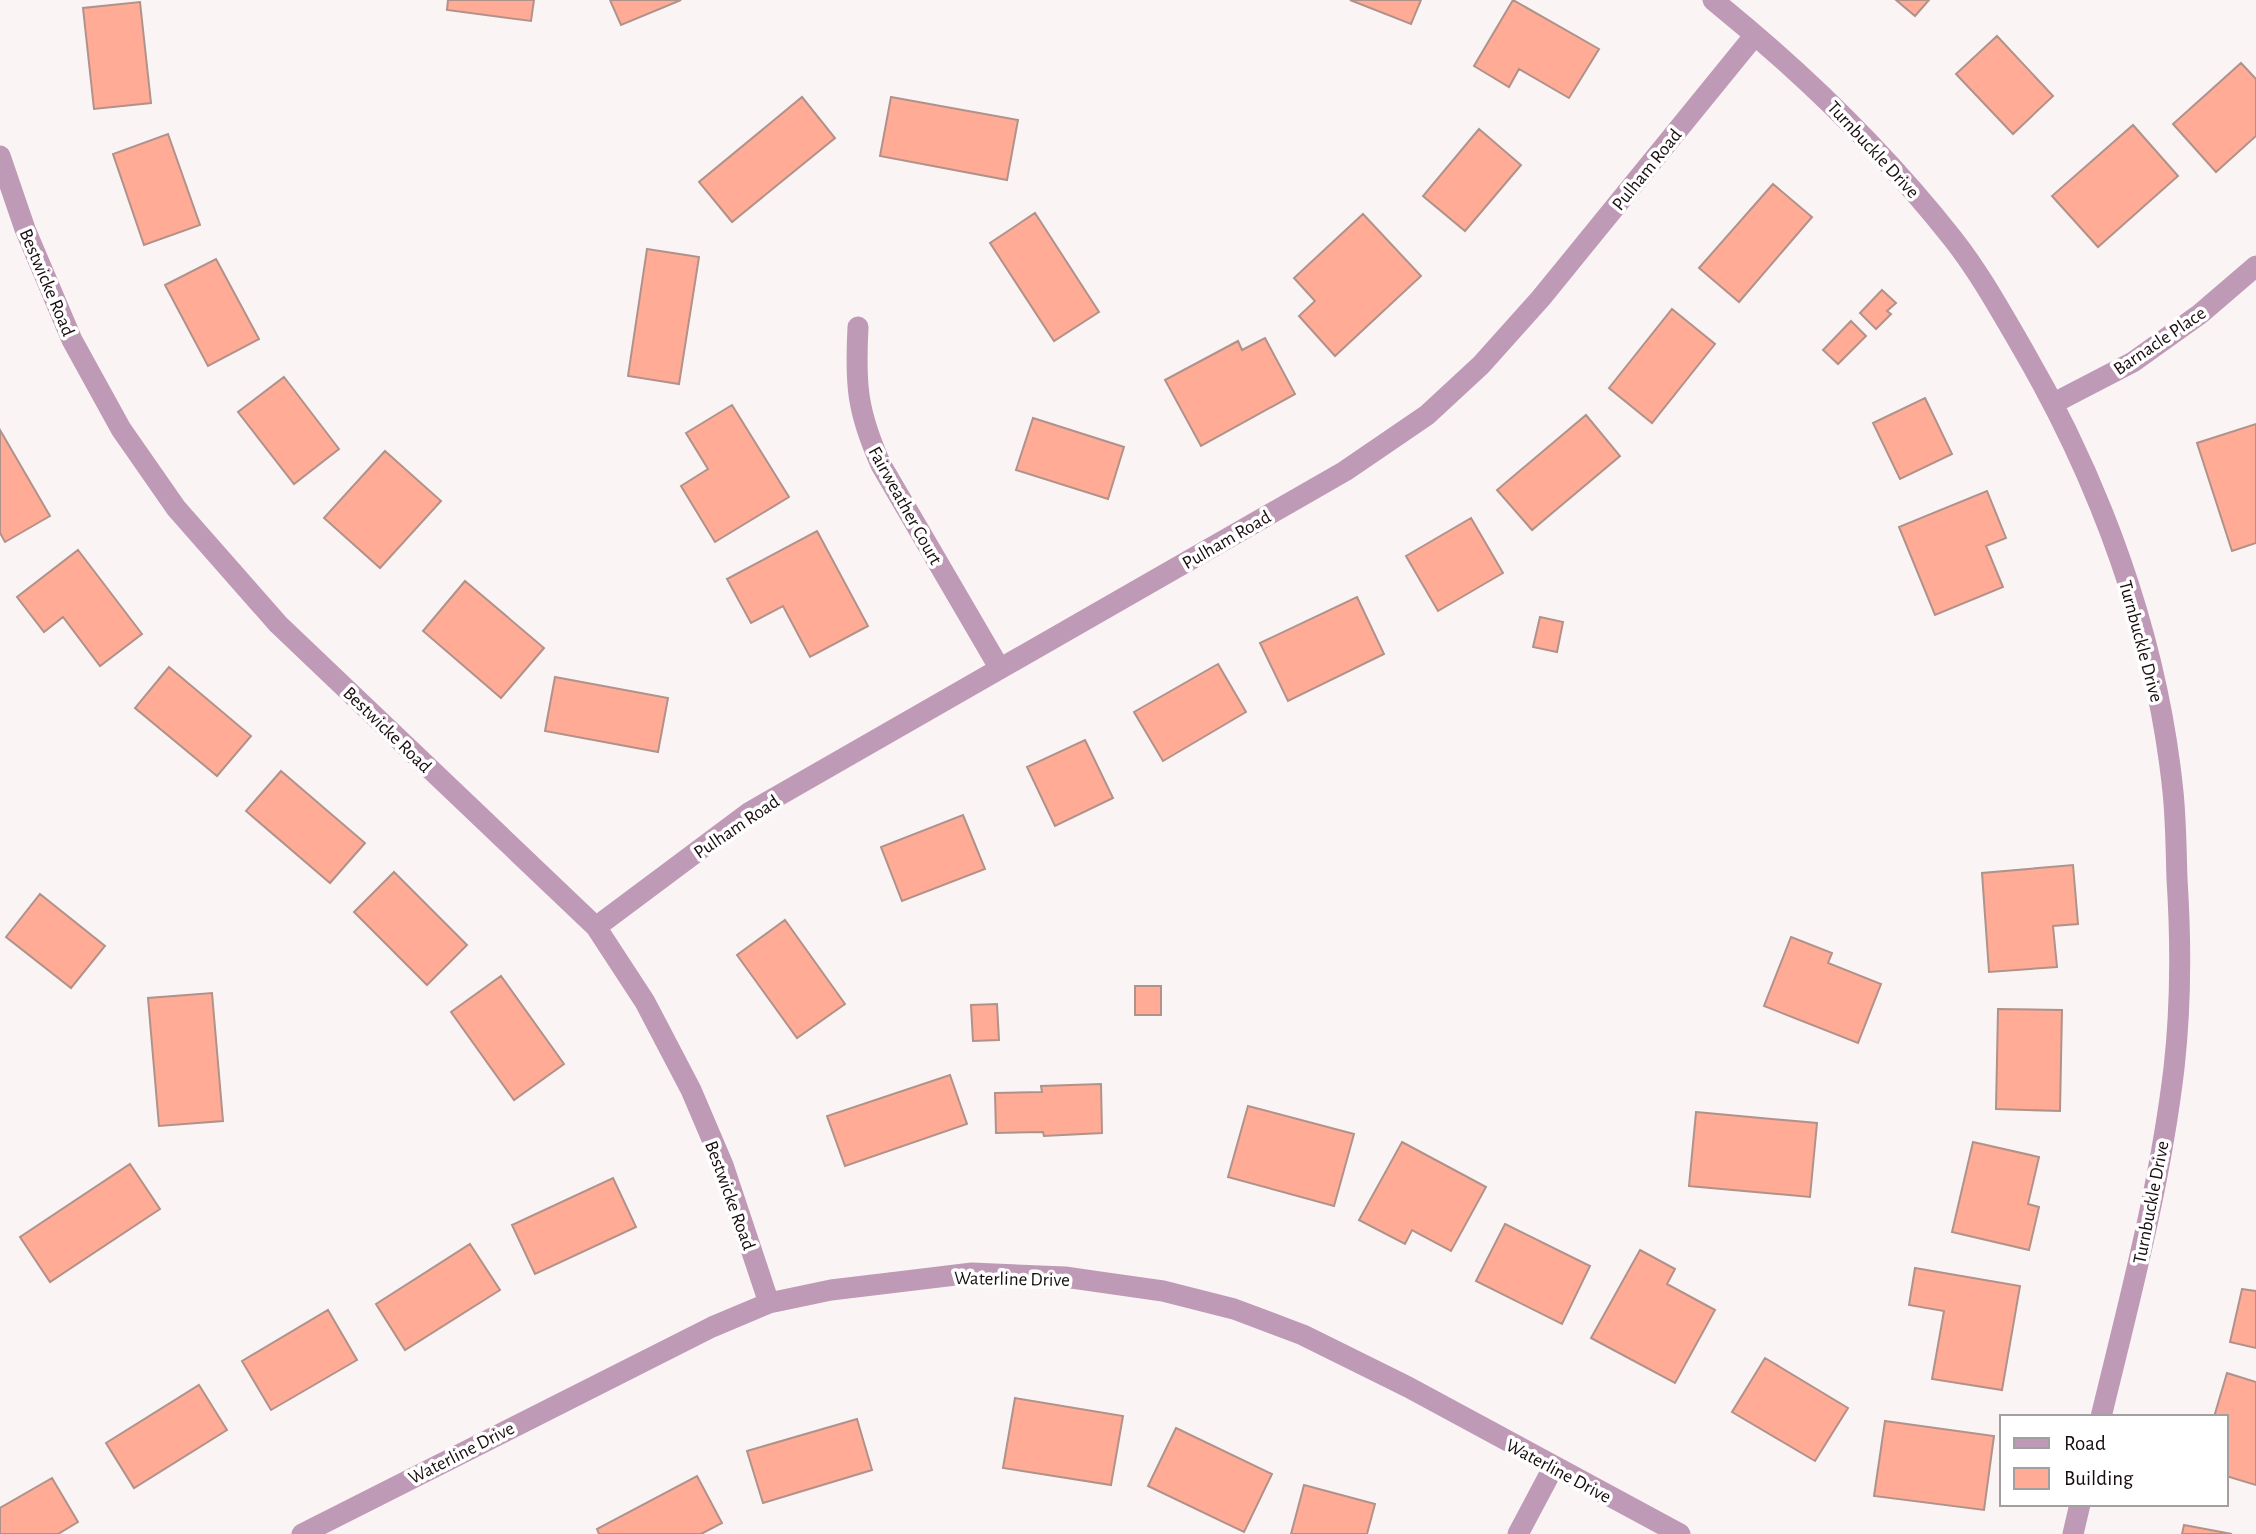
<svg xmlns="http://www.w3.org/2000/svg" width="2256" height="1534" font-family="'Alegreya Sans',sans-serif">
<rect width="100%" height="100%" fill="#fbf4f5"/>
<path fill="#ffab96" stroke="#b1928a" stroke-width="2" d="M448,0H534L531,21L447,10Z
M610,0H681L621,25Z
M1350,0H1421L1411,24Z
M1513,0L1599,49L1569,98L1519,69L1509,87L1474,66Z
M1896,0H1929L1915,16Z
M140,2L151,103L94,109L83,8Z
M1997,36L2053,96L2013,134L1956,74Z
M2241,63L2256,79V136L2216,172L2173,124Z
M802,97L835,138L732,222L699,182Z
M891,97L1018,120L1007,180L880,156Z
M2133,125L2178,176L2098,247L2052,196Z
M1479,129L1521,165L1465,231L1423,196Z
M168,134L200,225L144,245L113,154Z
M1773,184L1812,217L1739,302L1699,268Z
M1035,213L1099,312L1054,341L990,243Z
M1363,214L1421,276L1335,356L1299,316L1315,301L1294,278Z
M647,249L699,257L679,384L628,376Z
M216,259L259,339L208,366L165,285Z
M1882,290L1896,303L1887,311L1891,314L1876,329L1860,313Z
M1672,309L1715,344L1652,423L1609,388Z
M1851,321L1866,336L1838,364L1823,350Z
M1265,338L1295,394L1201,446L1165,380L1238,341L1242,350Z
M284,377L339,449L294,484L238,412Z
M1925,398L1952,454L1900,479L1873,423Z
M732,405L789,497L715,542L681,486L708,469L686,433Z
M1586,415L1620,456L1532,530L1497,490Z
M1033,418L1124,447L1108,499L1016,470Z
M2256,424V543L2232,551L2197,443Z
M0,430L50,516L5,542L0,533Z
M385,451L441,501L380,568L324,518Z
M1987,491L2006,538L1986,546L2003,587L1935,615L1899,527Z
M1471,518L1503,573L1438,611L1406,556Z
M817,531L868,626L810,657L783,606L751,623L727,579Z
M78,550L142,634L100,666L63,617L44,632L17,597Z
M465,581L544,648L501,698L423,631Z
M1357,597L1384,654L1288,701L1260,643Z
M1540,617L1563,622L1557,652L1533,647Z
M1218,664L1246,712L1163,761L1134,712Z
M169,667L251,736L217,776L135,708Z
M555,677L668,698L658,752L545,731Z
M1085,740L1113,798L1055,826L1027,767Z
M281,771L365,843L330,883L246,811Z
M963,815L985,869L902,901L881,847Z
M2073,865L2078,924L2053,926L2057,967L1989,972L1982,873Z
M394,872L467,945L427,985L354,912Z
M40,894L105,946L71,988L6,937Z
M785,920L845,1004L797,1038L737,955Z
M1791,937L1832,953L1828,963L1881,984L1858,1043L1764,1006Z
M501,976L564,1064L514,1100L451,1012Z
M1135,986H1161V1015H1135Z
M212,993L223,1121L159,1126L148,998Z
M997,1004L999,1040L973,1041L971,1005Z
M1998,1009L2062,1010L2060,1111L1996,1109Z
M950,1075L967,1124L845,1166L827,1116Z
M1101,1084L1102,1133L1044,1136L1043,1132L996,1133L995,1093L1042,1092L1041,1086Z
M1248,1106L1354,1134L1334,1206L1228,1177Z
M1696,1112L1817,1123L1810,1197L1689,1186Z
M1402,1142L1486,1187L1451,1251L1412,1230L1405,1244L1359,1220Z
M1973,1142L2039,1157L2028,1204L2039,1207L2029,1250L1952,1232Z
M130,1164L160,1209L50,1282L20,1237Z
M613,1178L636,1227L535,1274L512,1225Z
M1505,1224L1590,1266L1562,1324L1476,1281Z
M470,1244L500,1290L405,1350L376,1304Z
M1640,1250L1675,1269L1667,1284L1715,1310L1675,1383L1591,1338Z
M1915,1268L2020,1286L2002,1390L1932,1379L1944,1311L1909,1305Z
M2242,1289L2256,1291V1348L2230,1342Z
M328,1310L357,1360L271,1410L242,1361Z
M1765,1358L1848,1408L1815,1461L1732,1412Z
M2227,1373L2256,1382V1485L2226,1476V1417H2214Z
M199,1385L227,1430L134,1488L106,1443Z
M1015,1398L1123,1416L1111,1485L1003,1468Z
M857,1419L872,1470L763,1503L747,1451Z
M1885,1421L1994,1436L1984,1510L1874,1496Z
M1176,1428L1272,1474L1244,1532L1148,1486Z
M697,1476L722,1523L701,1534H599L597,1529Z
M52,1478L78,1522L58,1534H0V1508Z
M1304,1485L1375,1504L1367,1534H1291Z
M2184,1525L2232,1534H2182Z"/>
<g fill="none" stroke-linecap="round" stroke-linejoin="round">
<path stroke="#bf9ab6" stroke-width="21" d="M1713,0C1802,72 1882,149 1953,239C1979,272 2000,310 2021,346C2100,481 2157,635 2173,792C2176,821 2176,850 2177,879C2181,941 2181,1006 2174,1068C2160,1187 2129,1301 2101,1417
M0,156L25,229L72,340L121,429L176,508L278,624L596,927L645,1002L691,1090L723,1165L769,1303
M858,327C855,385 857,411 881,465L1000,669
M2054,403L2133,362L2200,314L2256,266
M596,927L750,812L1345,471L1427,415L1481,365L1541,298L1755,35
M302,1534L712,1327L769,1303L831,1290L972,1273L1065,1277L1163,1291L1234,1309L1303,1335L1408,1387L1680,1534
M1518,1534L1553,1468
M2073,1534L2080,1504"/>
</g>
<g text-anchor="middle" stroke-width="7" stroke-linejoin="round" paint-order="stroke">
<g font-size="19" fill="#180d0f" stroke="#fff">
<text transform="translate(1874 149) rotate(47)" y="7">Turnbuckle Drive</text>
<text transform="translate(1646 169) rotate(-51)" y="7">Pulham Road</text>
<text transform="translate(48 282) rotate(67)" y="7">Bestwicke Road</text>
<text transform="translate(2159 340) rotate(-34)" y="7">Barnacle Place</text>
<text transform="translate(906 505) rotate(61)" y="7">Fairweather Court</text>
<text transform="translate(1226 539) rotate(-30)" y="7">Pulham Road</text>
<text transform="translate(2142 641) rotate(75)" y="7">Turnbuckle Drive</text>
<text transform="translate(388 729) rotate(44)" y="7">Bestwicke Road</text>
<text transform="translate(736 826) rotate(-34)" y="7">Pulham Road</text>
<text transform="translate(731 1195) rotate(70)" y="7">Bestwicke Road</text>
<text transform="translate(2150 1202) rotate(-79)" y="7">Turnbuckle Drive</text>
<text transform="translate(1012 1278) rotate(1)" y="7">Waterline Drive</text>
<text transform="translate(461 1452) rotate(-27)" y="7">Waterline Drive</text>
<text transform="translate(1559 1470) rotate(28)" y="7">Waterline Drive</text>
</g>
</g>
<rect x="2000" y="1415" width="228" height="91" fill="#ffffff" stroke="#a39e9f" stroke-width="2"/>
<rect x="2014" y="1438" width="35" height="10" fill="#bf9ab6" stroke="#a39e9f" stroke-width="2"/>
<text x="2064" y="1450" font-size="21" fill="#180d0f">Road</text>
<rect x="2014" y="1468" width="35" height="21" fill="#ffab96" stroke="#a39e9f" stroke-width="2"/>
<text x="2064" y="1485" font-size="21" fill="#180d0f">Building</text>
</svg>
